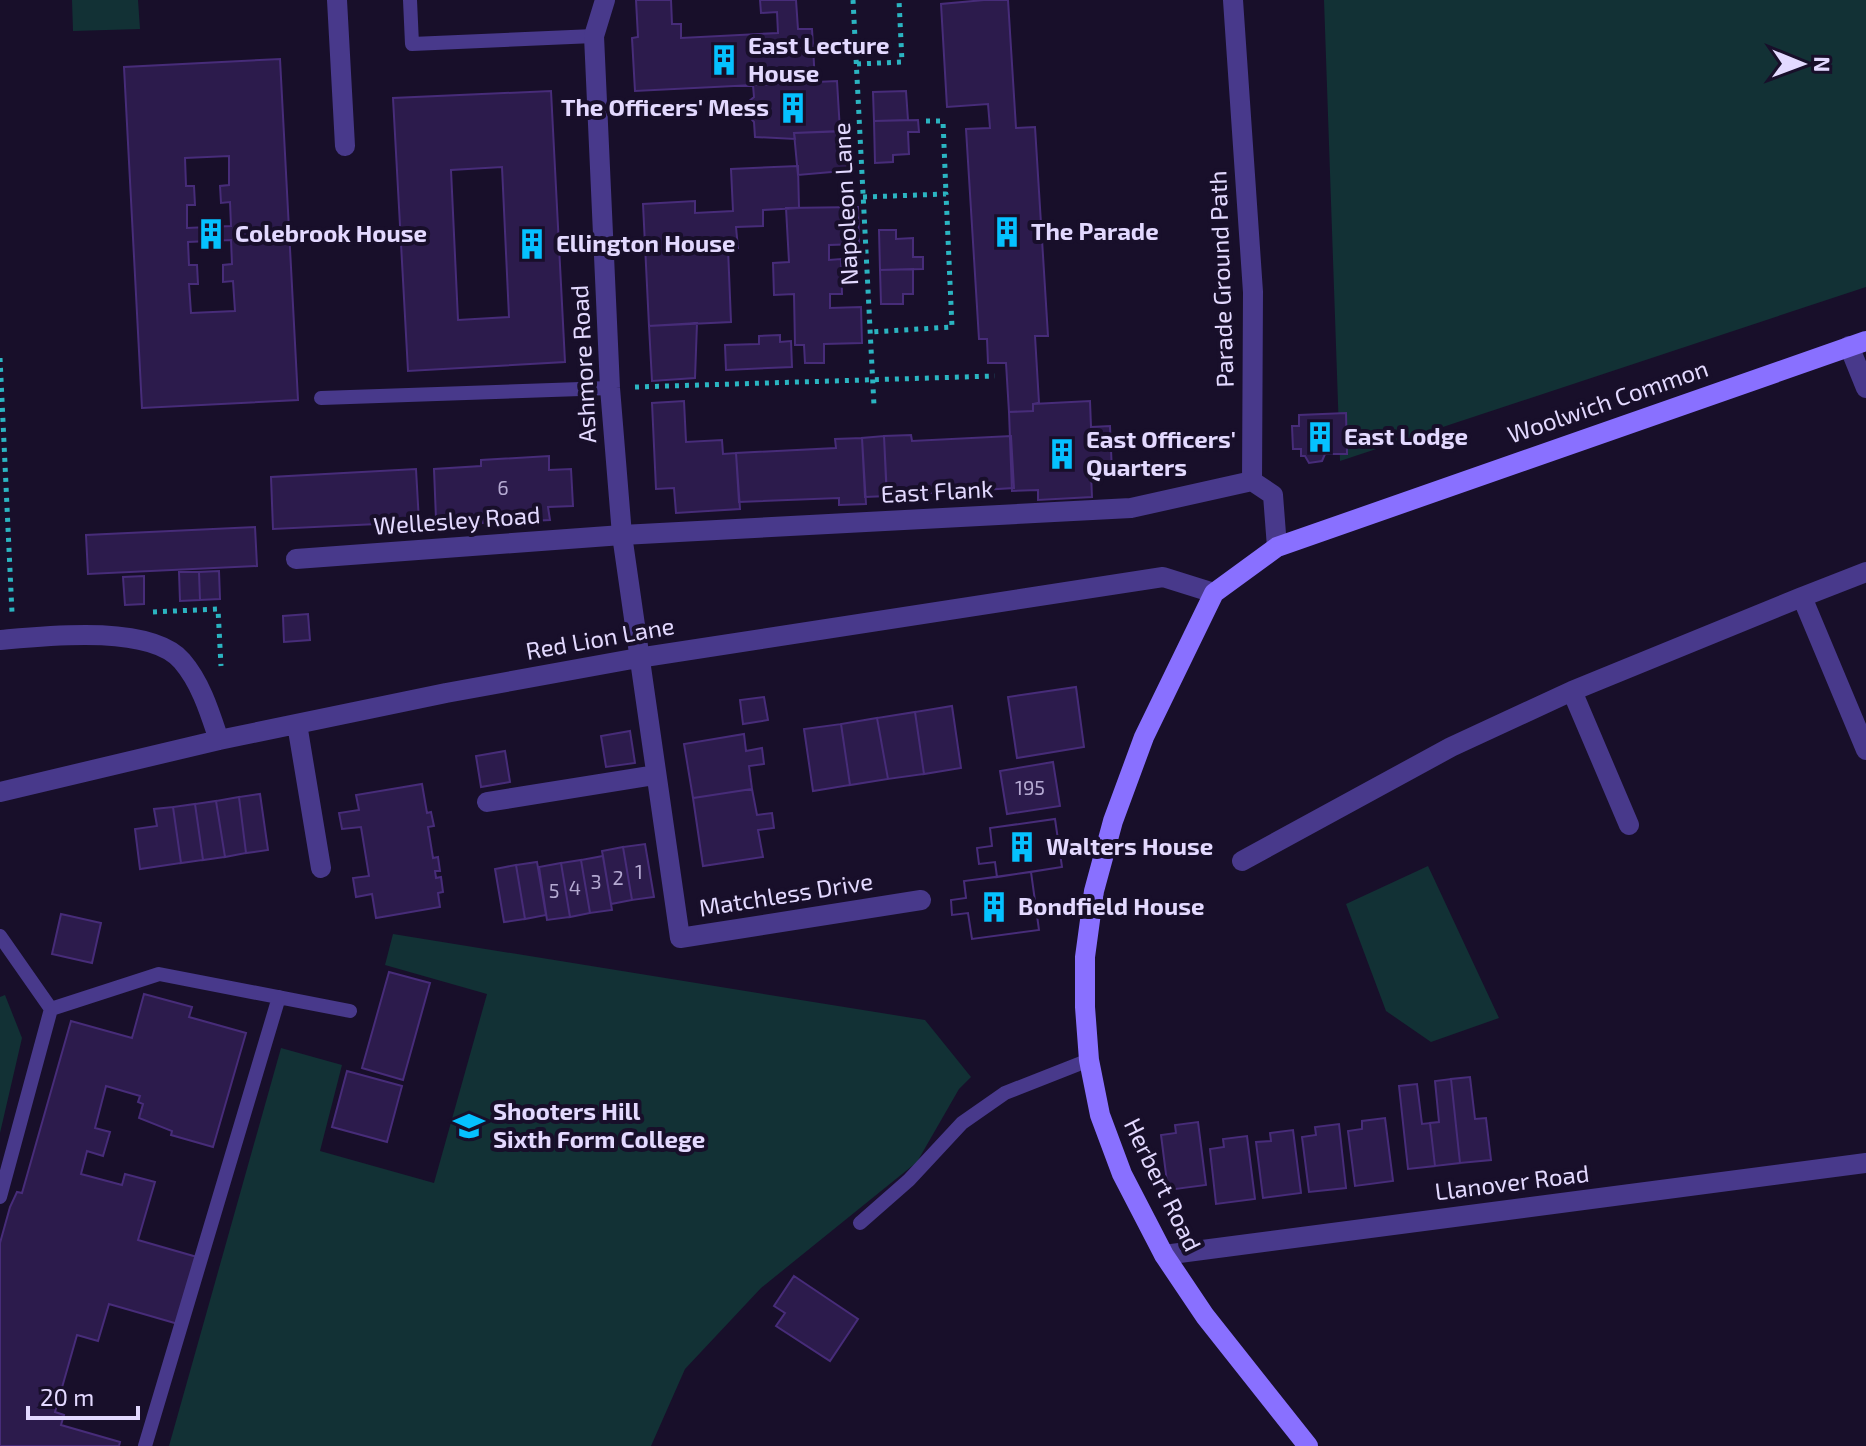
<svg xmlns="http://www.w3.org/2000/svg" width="1866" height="1446" font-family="'Exo 2',sans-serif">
<rect width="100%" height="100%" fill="#180f2a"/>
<path fill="#123135" d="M72,0H138L140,29L73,31Z
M1324,0H1866V287L1340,461Z
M1428,866L1499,1018L1431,1042L1386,1011L1346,904Z
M393,934L925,1020L971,1077L959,1089L917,1162L761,1288L685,1369L651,1446H169L281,1048L342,1065L320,1151L434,1183L487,994L385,965Z
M5,995L22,1038L0,1133V997Z"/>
<path fill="#2c1b4c" stroke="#472c79" stroke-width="2" fill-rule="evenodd" d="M636,0H671L672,24H681V38L778,33L777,12L761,13L760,0H796L798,29H812L815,82L635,91L632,38L638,37Z
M984,0H1008L1016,128L1035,127L1048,336H1035L1039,403L1033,404V411L1009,412L1006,363H988L987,339H979L966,129L990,128L988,104L947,107L941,4Z
M280,59L298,400L142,408L124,67ZM229,156V185L220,186L221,203L230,202L231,226L187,228V205H195L194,186H186L185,158ZM231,240L232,264L223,265V282L233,281L235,311L191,313L189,284H198L197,265H189L188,242Z
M837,81L840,131L794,133L795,139L755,137L754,122L747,114L748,102L754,97L753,85Z
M551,91L565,362L408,371L393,98ZM502,167L509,317L458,320L451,170Z
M906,91L908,120L874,121L873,92Z
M918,120L919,132H908L909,154L893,155V162L875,163L874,121Z
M851,131L854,170L798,175L794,133Z
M798,166L799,208L763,210V226L736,227L738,248H728L731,322L649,326L643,204L695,201V213L733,211L731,169Z
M858,207L859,244L829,245V260L841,259L842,294H830V308L861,307L862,343L824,344V363H805L804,345H795L794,294L774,295L773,263L789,262L786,208Z
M879,230H896V239L913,238V257H923V269L880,270Z
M913,269V294H903V304H881L880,270Z
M697,323L695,378L652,381L649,326Z
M780,335V342L791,341L792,367L726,370L725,345L759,344V336Z
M684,401L686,442L722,440L723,454L736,453L740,509L676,513L674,488L656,489L652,403Z
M1090,401L1091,427L1110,426L1112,473L1091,474L1092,497L1038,500V490L1012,491L1009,412L1033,411V404Z
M1346,413L1347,454H1325L1322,461L1309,463L1305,456H1301V449H1293L1292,426H1299V415Z
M911,435L912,441L1011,436L1014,488L914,494L915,502L887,503L884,436Z
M884,436L887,496L865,497L862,438Z
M862,438L866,504L839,505V498L739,502L736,453L836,448L835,439Z
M549,456V470L571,469L573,506L548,507L550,520L483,523L482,517L436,519L434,469L481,466V460Z
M416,469L419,522L273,529L271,477Z
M255,527L257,566L88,574L86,535Z
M219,571L220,599L200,600L199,572Z
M179,572H199L200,600L180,601Z
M144,576V604L125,605L123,577Z
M308,614L310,640L284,642L283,616Z
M1076,687L1084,747L1017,758L1008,697Z
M764,697L768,720L743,724L740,700Z
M952,706L961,768L924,774L915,712Z
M915,712L924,774L888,779L877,718Z
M877,718L888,779L850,785L841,724Z
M841,724L850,785L813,791L804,729Z
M630,731L635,763L606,767L601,736Z
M744,734L746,751L762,748L764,764L749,766L752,789L693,798L684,744Z
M505,751L510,782L481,787L476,756Z
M1053,762L1060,806L1007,814L1000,771Z
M422,784L427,813L431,812L434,826L428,827L433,858L438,857L440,871H435L436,878L441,877L443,892L438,893L440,907L376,918L372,894L356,897L353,878L369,876L361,827L342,829L339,813L359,810L356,795Z
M752,789L757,815L772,813L774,828L758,830L763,857L703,866L693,798Z
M260,794L268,850L246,853L239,797Z
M239,797L246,853L225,857L216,801Z
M216,801L225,857L203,860L195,804Z
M195,804L203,860L181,863L173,807Z
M173,807L181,863L140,869L135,829L157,826L154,809Z
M1055,819L1062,867L1031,872L1039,930L972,939L968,913L952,915L951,900L966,898L964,881L997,877L995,862L979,864L977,848L992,846L990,828Z
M1055,819L1062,867L997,877L995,862L979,864L977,848L992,846L990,828Z
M645,844L654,897L632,900L623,847Z
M623,847L632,900L611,904L602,851Z
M603,856L612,910L590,913L581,860Z
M581,860L590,913L570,917L561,863Z
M537,862L546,915L525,919L516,865Z
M561,863L570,917L547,920L539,867Z
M516,865L525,919L504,922L495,869Z
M1031,872L1039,930L972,939L968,913L952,915L951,900L966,898L964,881Z
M61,914L101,923L92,963L52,954Z
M389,972L430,983L403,1080L362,1068Z
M144,994L192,1007L189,1017L246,1033L213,1147L171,1135L172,1131L139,1118L143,1104L138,1102L140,1096L106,1086L95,1128L110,1132L103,1156L87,1151L81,1174L122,1185L125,1174L155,1182L138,1240L197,1257L178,1324L109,1304L98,1341L77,1335L55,1412L64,1415L61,1425L120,1442L119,1446H0V1243L10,1207L17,1192L22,1193L71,1021L132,1038Z
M347,1071L402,1086L387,1142L332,1127Z
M1470,1077L1475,1119L1486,1118L1491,1160L1460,1163L1451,1079Z
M1451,1079L1460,1163L1435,1166L1430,1123L1439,1122L1435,1081Z
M1417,1084L1422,1124L1430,1123L1435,1166L1408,1169L1399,1086Z
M1385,1118L1393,1181L1355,1186L1348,1131L1362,1129V1121Z
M1198,1122L1206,1185L1168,1190L1161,1135L1176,1133L1175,1125Z
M1339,1124L1346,1188L1309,1192L1302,1137L1316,1135L1315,1127Z
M1293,1130L1301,1193L1263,1198L1256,1142L1271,1141L1270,1133Z
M1247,1136L1255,1199L1216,1204L1210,1149L1224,1147L1223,1139Z
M794,1276L858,1319L830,1361L776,1326L785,1313L774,1306Z"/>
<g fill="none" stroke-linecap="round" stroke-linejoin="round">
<path stroke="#2bb4c1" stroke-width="5" stroke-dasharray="4 6" stroke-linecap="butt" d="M853,0L874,406
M857,64L902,62L899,0
M926,121H943L946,194
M863,197L946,194L952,327L871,332
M0,358L12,613
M635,387L995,376
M153,612L218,609L221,666"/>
<path stroke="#48398b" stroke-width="14" d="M410,0L412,44L594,36
M321,398L610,388
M0,936L51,1009L159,974L350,1011
M0,1197L51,1009
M860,1223L909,1180L962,1123L1005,1093L1089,1060
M145,1446L279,997"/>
<path stroke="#48398b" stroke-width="20" d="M337,0L345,146
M605,0L594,36L610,388L622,535L680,938L921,900
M1233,0L1253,292L1252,481L1273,495L1277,547
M1849,346L1866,388
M296,559L622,535L1131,508L1252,481
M1802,597L1866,572
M0,640C45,636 150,624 182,661C201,683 210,713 219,740
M1572,691L1802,597L1866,750
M297,724L321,868
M0,792L219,740L446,693L638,658L1163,577L1214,593
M487,802L655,775
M1242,861L1451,747L1572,691L1629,825
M1164,1255L1866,1163"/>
<path stroke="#8970ff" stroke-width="20" d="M1308,1446L1205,1316L1164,1255L1122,1174L1100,1115L1089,1060L1085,1007V957L1094,891L1113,821L1144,737L1214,593L1277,547L1866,341"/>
</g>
<defs>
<symbol id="building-bare" viewBox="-9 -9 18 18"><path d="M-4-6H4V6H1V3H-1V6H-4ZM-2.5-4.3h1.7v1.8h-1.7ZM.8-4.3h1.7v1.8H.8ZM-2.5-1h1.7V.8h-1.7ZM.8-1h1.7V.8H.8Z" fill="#05c1ff" stroke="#180f2a" stroke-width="2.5" paint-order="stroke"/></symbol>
<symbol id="university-bare" viewBox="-9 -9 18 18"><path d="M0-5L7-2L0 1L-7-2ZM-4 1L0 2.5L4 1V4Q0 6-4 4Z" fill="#05c1ff" stroke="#180f2a" stroke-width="2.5" paint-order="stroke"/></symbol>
</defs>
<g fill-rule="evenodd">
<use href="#building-bare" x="702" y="38" width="44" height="44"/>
<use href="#building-bare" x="771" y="86" width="44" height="44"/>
<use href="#building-bare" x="985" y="210" width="44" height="44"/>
<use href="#building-bare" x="189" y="212" width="44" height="44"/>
<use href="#building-bare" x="510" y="222" width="44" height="44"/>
<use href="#building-bare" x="1298" y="415" width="44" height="44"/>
<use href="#building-bare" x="1040" y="432" width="44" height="44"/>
<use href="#building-bare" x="1000" y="825" width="44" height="44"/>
<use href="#building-bare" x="972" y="885" width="44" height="44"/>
<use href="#university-bare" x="447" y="1104" width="44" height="44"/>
</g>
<g text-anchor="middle" stroke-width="8" stroke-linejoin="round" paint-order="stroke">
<g font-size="20" fill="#b5aad2">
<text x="503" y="495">6</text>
<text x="1030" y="795">195</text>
<text x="639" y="879">1</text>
<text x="618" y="885">2</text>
<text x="596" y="889">3</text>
<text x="575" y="895">4</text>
<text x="554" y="898">5</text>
</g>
<g font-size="24" font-weight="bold" fill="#e3d9ff" stroke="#180f2a" text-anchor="start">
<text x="748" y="54">East Lecture<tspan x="748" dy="28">House</tspan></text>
<text x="769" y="116" text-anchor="end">The Officers' Mess</text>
<text x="1031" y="240">The Parade</text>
<text x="235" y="242">Colebrook House</text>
<text x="556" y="252">Ellington House</text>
<text x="1344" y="445">East Lodge</text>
<text x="1086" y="448">East Officers'<tspan x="1086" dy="28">Quarters</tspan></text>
<text x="1046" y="855">Walters House</text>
<text x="1018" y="915">Bondfield House</text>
<text x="493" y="1120">Shooters Hill<tspan x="493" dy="28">Sixth Form College</tspan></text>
</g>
<g font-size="24" fill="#e3d9ff" stroke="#180f2a">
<text transform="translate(846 204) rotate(-93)" y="8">Napoleon Lane</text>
<text transform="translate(1222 279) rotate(-92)" y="8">Parade Ground Path</text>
<text transform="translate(584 364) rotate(-93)" y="8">Ashmore Road</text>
<text transform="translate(1608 402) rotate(-19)" y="8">Woolwich Common</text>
<text transform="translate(937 492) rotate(-3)" y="8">East Flank</text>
<text transform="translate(457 521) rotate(-4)" y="8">Wellesley Road</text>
<text transform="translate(600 639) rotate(-10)" y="8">Red Lion Lane</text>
<text transform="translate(786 895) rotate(-9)" y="8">Matchless Drive</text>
<text transform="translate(1512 1183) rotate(-7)" y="8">Llanover Road</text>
<text transform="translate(1162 1185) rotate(64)" y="8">Herbert Road</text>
</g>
</g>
<g transform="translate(1802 64) rotate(91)" stroke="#180f2a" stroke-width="6" paint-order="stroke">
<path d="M0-6L14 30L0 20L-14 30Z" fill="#e3d9ff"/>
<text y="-12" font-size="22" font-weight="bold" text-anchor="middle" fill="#e3d9ff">N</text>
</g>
<path d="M28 1406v12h110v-12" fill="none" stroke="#e3d9ff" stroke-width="4"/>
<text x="40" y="1406" font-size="24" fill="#e3d9ff" stroke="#180f2a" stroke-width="6" paint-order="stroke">20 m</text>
</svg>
